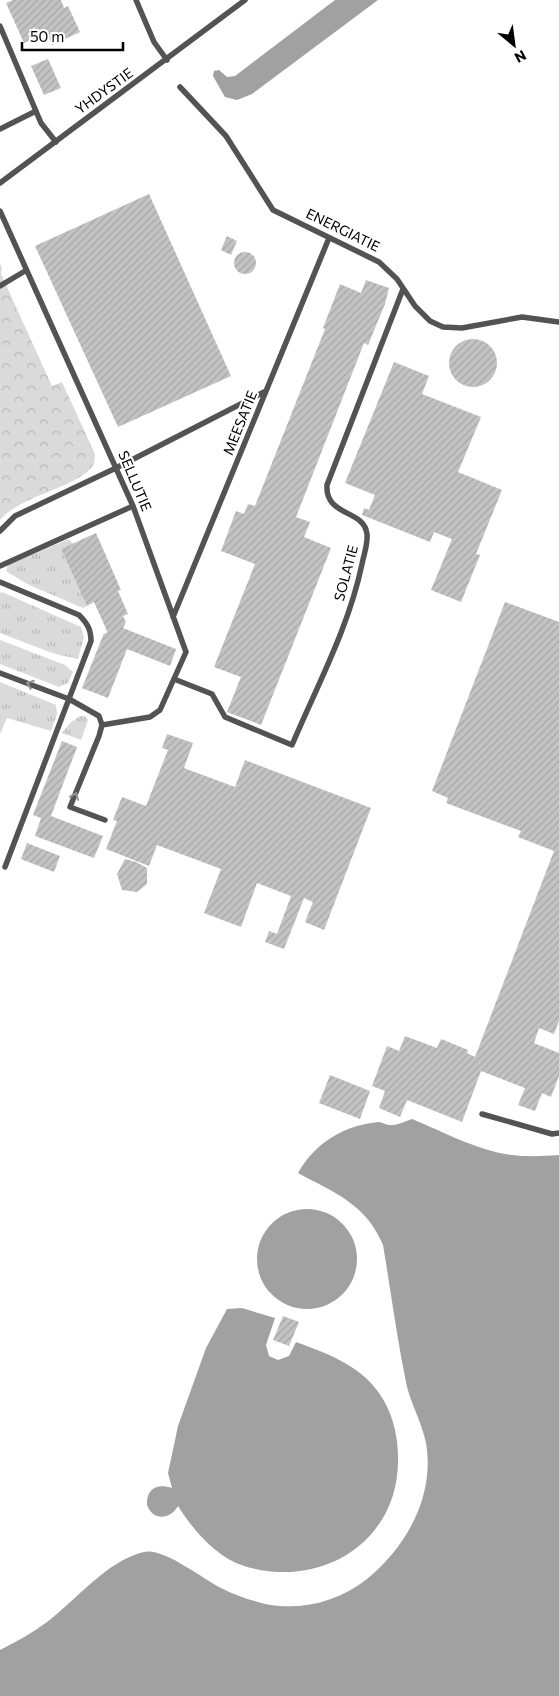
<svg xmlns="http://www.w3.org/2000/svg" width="559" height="1696" font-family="Commissioner,sans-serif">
<defs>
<pattern id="grass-tufts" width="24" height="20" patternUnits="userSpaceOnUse" patternTransform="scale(1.25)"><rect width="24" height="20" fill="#dadada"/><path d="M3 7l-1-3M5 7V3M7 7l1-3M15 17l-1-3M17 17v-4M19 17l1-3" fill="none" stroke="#b9b9b9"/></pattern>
<pattern id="forest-crowns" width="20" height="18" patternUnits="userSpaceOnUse" patternTransform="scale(1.25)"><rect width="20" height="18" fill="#dadada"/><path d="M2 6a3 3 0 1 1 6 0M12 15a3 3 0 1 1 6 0" fill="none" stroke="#b9b9b9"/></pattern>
<pattern id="building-hatch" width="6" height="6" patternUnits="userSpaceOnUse" patternTransform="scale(1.25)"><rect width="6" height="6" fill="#c3c3c3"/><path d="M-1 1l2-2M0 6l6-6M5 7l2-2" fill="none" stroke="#a6a6a6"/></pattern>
</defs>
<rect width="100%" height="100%" fill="#fff"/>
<path fill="url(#grass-tufts)" d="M69,539L73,544L61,549L87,606L83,608L27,584L6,571L8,565Z
M2,592L81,627L84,637L78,659L55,654L0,633V593Z
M0,640L65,665L73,672L68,683L59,687L0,664Z
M0,682L56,705L57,714L51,731L7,718L0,734Z
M80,716H85L88,720L81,740L62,733L70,723Z"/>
<path fill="url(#forest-crowns)" d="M0,264L2,268L1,274L52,386L62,382L95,454L94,464C79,488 22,494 0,520Z"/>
<path fill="#a1a1a1" d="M335,0H378L252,94L237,100L225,97L213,76L214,71L219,70L227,77L235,76Z
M412,1119C444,1132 478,1151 512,1155C528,1157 543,1156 559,1155V1696H0V1650C16,1642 32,1633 47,1622C76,1600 108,1560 144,1552C163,1547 203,1579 221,1588C234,1595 250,1600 265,1604C301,1611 338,1602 367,1579C407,1546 435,1496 426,1443C422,1423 412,1406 407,1387C397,1340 391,1292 383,1245C366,1204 335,1193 298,1173C316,1142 343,1126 378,1122C383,1122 385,1125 389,1125C396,1126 406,1121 412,1119Z
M257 1259a50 50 0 1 1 100 0a50 50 0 1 1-100 0Z
M242,1308L275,1318L266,1345L269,1356L278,1360L289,1356L296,1342C326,1353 360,1365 379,1393C392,1411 398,1435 398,1457C400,1541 322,1590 244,1566C216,1557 193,1530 178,1506C170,1520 153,1521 147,1505C146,1488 158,1483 172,1488L168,1473L178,1426L206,1348L227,1309Z"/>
<path fill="url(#building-hatch)" d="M13,0H61L64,8L68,6L80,32L52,45L47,33L24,43L6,3Z
M48,59L61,88L44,95L31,66Z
M149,194L231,376L118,427L35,246Z
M227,236L237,241L231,255L221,250Z
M234 263a11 11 0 1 1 22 0a11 11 0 1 1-22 0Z
M366,280L389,288L385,304L368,345L364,343L296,517L310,522L304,537L331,548L261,725L227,712L241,677L214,667L255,564L221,551L236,511L244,514L248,504L255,506L325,329L323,328L340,284L361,293Z
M449 363a24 24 0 1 1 48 0a24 24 0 1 1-48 0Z
M394,362L429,376L422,394L481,417L458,472L502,490L476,554L480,555L461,602L431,590L452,539L434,532L430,542L362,515L364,508L369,510L375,495L345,483Z
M96,533L121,590L118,591L128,614L123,616L126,622L123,628L176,649L170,666L127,649L108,698L82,688L104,633L106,634L107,631L94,602L87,606L61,549Z
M505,602L559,622V1021L554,1034L539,1028L534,1043L559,1053V1076L551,1097L542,1093L535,1111L518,1105L525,1088L481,1071L462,1122L407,1100L400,1117L379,1108L385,1091L372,1086L387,1046L399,1051L405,1036L437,1048L441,1039L468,1050L467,1053L475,1057L554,851L518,837L521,831L446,803L448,798L432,791Z
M167,734L193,743L184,768L235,787L245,760L371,808L324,930L305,922L313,902L304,898L284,949L265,942L269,931L277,934L291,896L257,883L241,927L204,913L221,869L157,845L149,866L106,849L117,821L113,820L122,797L146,806L168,750L162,748Z
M62,741L77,747L51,816L103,836L94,858L35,836L41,818L33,815Z
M27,843L60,856L54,872L21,859Z
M125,859L136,862L147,868V884L137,892L122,890L117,874Z
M330,1075L370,1091L360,1119L319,1103Z
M283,1316L299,1322L289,1346L273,1340Z"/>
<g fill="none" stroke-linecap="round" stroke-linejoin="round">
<path stroke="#535353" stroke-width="5.5" d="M136,0L154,42L167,60
M0,26L41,123L56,142
M180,87L226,136L273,210L379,262L397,279L415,306L430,321L443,327L462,328L522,317L559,322
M0,129L36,111
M0,183L245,0
M0,211L133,506L186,652L160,710L150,717L102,725
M0,286L25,271
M0,531L15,516L116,468L266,391
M0,566L133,506
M0,582L79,615C87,623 91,629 91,641L5,867
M173,617L329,238
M0,673L69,699L99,716L102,725L99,736L70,807L105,820
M174,679L212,694L225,717L292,745C317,686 349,627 362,564C364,554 368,544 367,534C364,509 325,517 327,485L403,289
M482,1114L552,1134L559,1133"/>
</g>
<defs><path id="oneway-chevron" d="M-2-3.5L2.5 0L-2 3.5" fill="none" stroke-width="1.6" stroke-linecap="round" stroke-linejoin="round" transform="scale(1.25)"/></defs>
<g stroke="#989898">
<use href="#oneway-chevron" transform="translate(30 684) rotate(-159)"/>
<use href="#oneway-chevron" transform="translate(75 796) rotate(-68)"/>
</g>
<g text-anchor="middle" stroke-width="4" stroke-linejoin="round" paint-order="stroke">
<g font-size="14" fill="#000" stroke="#fff">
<text transform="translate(104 91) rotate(-36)" y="5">YHDYSTIE</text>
<text transform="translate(343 230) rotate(26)" y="5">ENERGIATIE</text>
<text transform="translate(240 423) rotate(-68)" y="5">MEESATIE</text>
<text transform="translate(135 481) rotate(67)" y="5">SELLUTIE</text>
<text transform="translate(346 573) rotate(-75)" y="5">SOLATIE</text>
</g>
</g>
<g transform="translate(514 45) rotate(151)" stroke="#ffffff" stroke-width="4" paint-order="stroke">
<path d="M0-4L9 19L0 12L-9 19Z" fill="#000000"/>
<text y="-8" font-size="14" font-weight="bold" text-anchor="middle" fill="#000000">N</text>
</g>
<path d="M22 42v8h101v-8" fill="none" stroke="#000000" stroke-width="2.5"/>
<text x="30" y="42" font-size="15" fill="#000000" stroke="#ffffff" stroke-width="4" paint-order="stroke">50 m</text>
</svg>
